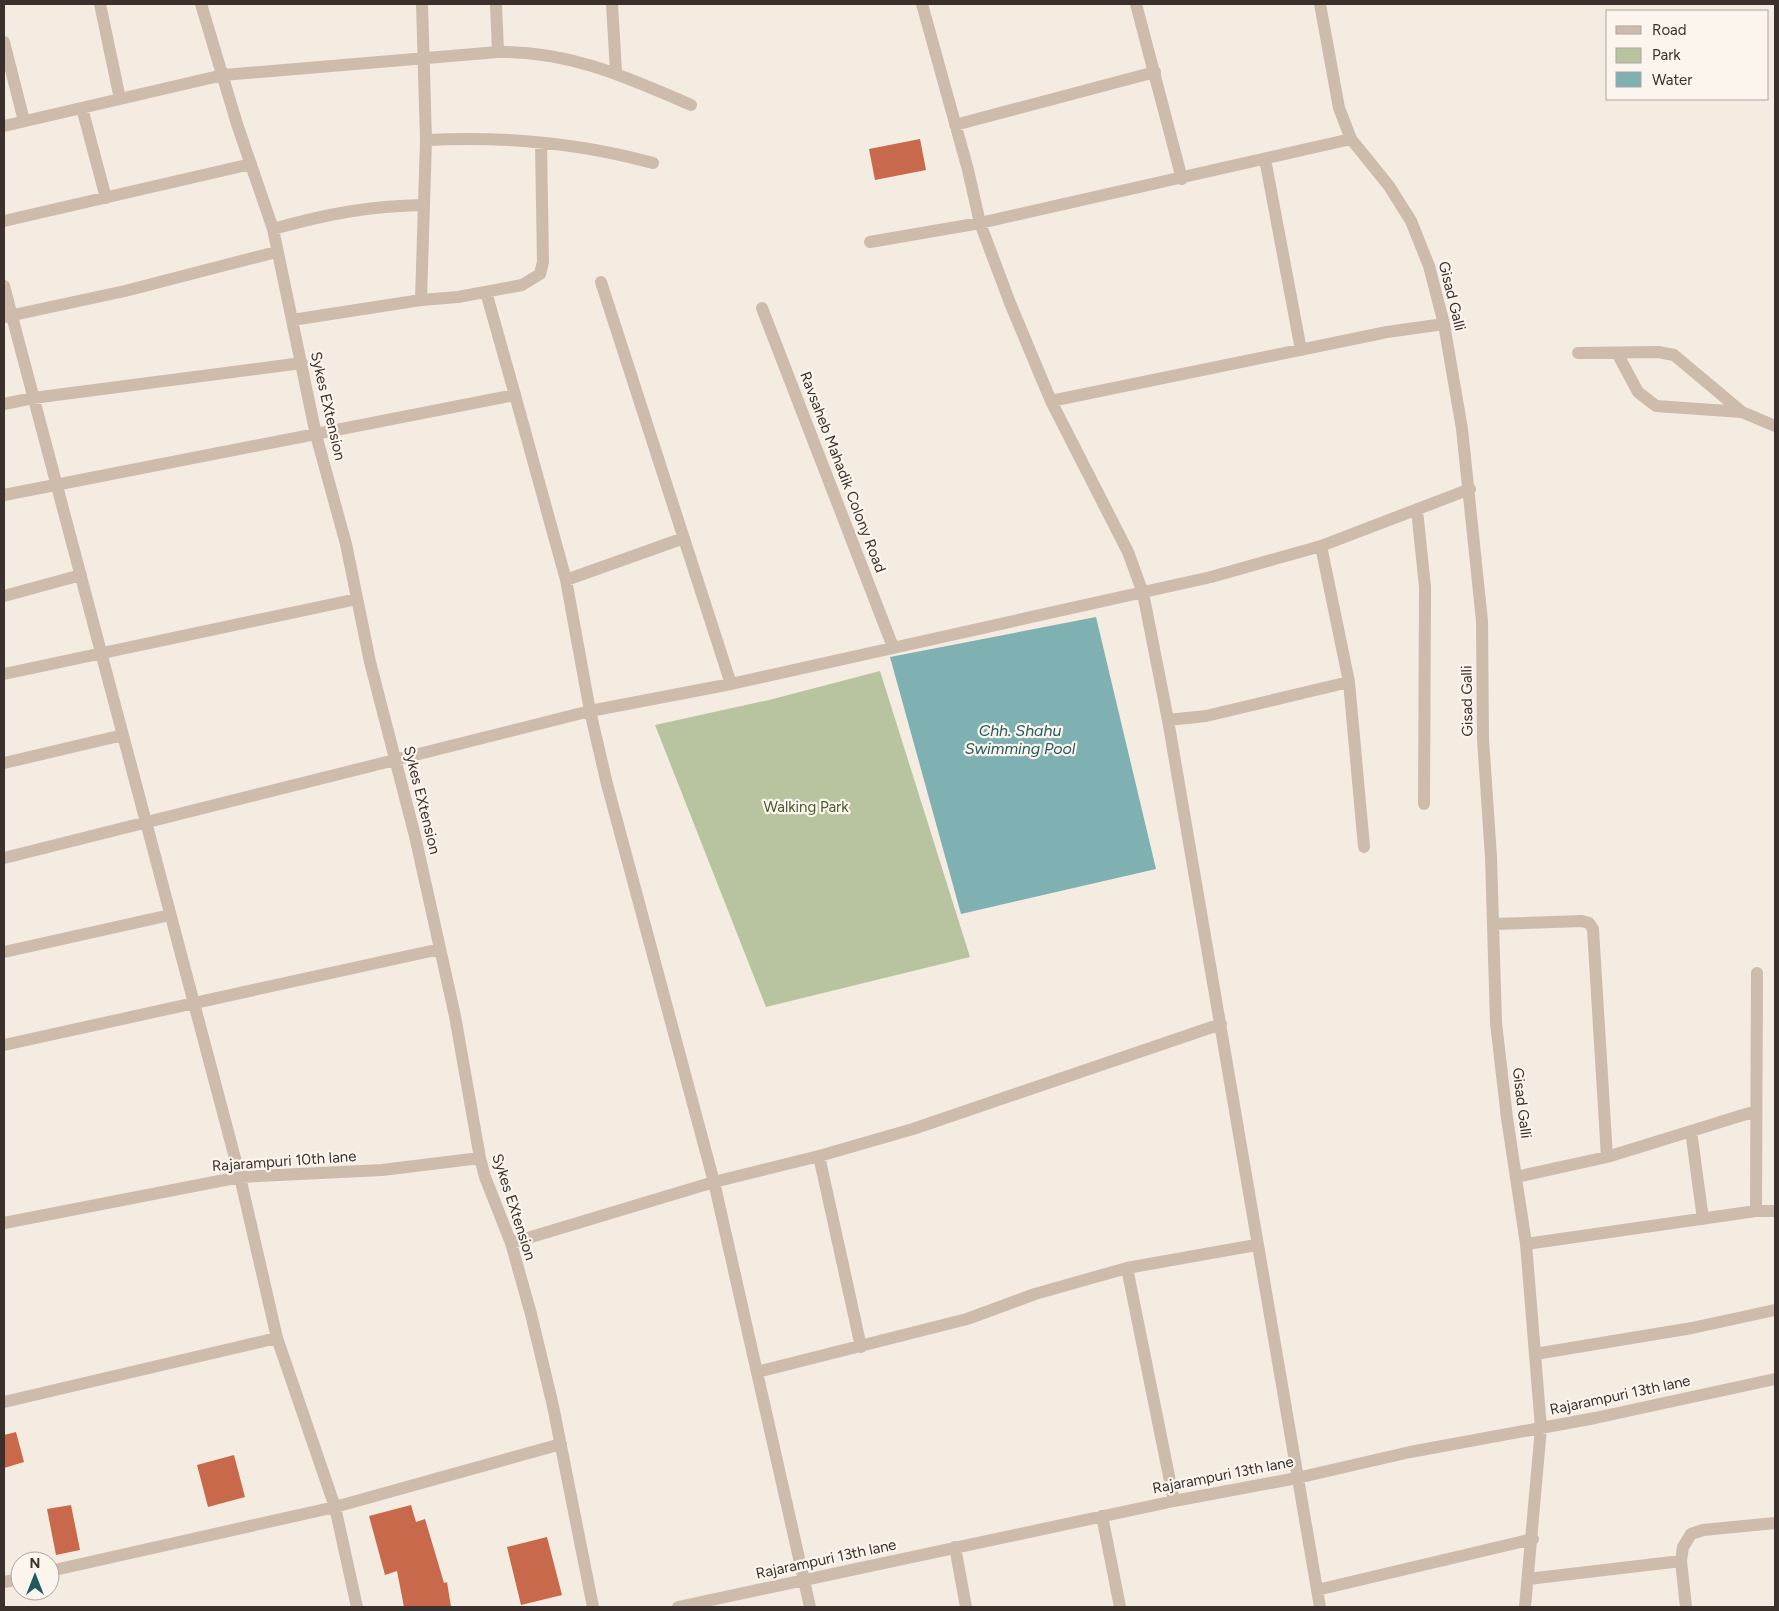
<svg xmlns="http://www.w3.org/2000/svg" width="1779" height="1611" font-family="Figtree,sans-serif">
<rect width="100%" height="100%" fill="#f4ebe1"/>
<path fill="#b8c4a0" d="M880,671L970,957L766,1007L655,725L769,700Z"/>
<path fill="#7fb0b2" d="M1096,617L1156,869L961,914L890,657Z"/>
<path fill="#c8694b" d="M920,139L926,170L875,180L869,149Z
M16,1432L24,1462L4,1468V1435Z
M234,1455L245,1497L208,1507L197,1465Z
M71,1505L80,1550L56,1555L47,1509Z
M411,1505L416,1522L425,1519L444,1583L447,1582L451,1607H404L397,1571L385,1575L369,1516Z
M547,1537L562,1595L521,1605L507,1547Z"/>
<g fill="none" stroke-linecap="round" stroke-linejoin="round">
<path stroke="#cdbbac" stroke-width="12" d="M100,4L120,99
M201,4L237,124L273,229L316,435L346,544L370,662L415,836L455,1016L480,1158L485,1177L511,1243L531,1314L553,1406L593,1607
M496,4L498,52
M612,4L616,72
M922,4L968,170L980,223L1010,303L1051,401L1128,552L1143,593L1168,720L1320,1607
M1136,4L1182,179
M1320,4L1339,108L1351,139L1389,186L1411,221L1429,266L1444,324L1462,429L1482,621L1483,739L1491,857L1496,1023L1507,1118L1526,1244L1541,1428L1525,1607
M4,42L24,121
M82,108L106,198
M955,125L1155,72
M4,126L223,75L498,52C570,51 626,77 691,105
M426,140C502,136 580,143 653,163
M1265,159L1301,350
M4,221L251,164
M273,229C327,214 368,206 424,205
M870,242L980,223L1351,139
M601,282L731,684
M4,286L240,1177L277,1338L335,1507L357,1607
M486,292L515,395
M421,300L426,140L422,4
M762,308L893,647
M4,317L125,291L276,252
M292,320L421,300L458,297L522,285L540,274L543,262L541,143
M1578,353L1658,352L1674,355L1742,412L1775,426
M1617,353L1638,392L1656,406L1742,412
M1051,401L1387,332L1444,324
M4,404L33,398L302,363
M4,495L515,395L566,580L590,711L607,784L714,1182L810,1607
M1417,510L1425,587L1424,804
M1321,546L1349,682L1364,847
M566,580L684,538
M4,596L81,575
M4,674L357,599
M1168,720L1206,716L1349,682
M4,763L123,735
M4,858L590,711L731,684L1211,577L1321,546L1470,489
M1493,924L1582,921L1589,923L1593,929L1607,1157
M4,952L170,915
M4,1045L440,949
M1691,1131L1703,1219
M819,1156L861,1347
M1516,1177L1607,1157L1756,1111
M1756,1211L1757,973
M4,1223L240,1177L382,1170L480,1158
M511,1243L714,1182L819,1156L913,1129L1221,1024
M1526,1244L1756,1211H1775
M1127,1268L1174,1501
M1535,1354L1692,1328L1775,1310
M757,1372L967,1319L1035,1294L1127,1268L1256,1245
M4,1402L277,1338
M1102,1516L1120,1607
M955,1547L966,1607
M50,1571L335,1507L561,1444
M1528,1579L1681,1561
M4,1582L20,1579
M1317,1590L1533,1539
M678,1607L1174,1501L1297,1478L1410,1452L1595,1418L1775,1379
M1686,1607L1681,1561L1683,1547L1691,1534L1703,1530L1775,1523"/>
</g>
<g text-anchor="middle" stroke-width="4.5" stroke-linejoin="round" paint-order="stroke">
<g font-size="15" fill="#3b302b" stroke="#fbf5ee">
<text transform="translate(1452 296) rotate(76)" y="5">Gisad Galli</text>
<text transform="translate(328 406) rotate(77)" y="5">Sykes EXtension</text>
<text transform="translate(843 472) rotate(69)" y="5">Ravsaheb Mahadik Colony Road</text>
<text transform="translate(1467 701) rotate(-91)" y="5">Gisad Galli</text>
<text transform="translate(422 800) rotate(76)" y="5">Sykes EXtension</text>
<text transform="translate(1522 1103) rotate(83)" y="5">Gisad Galli</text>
<text transform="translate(284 1161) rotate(-4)" y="5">Rajarampuri 10th lane</text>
<text transform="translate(514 1207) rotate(72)" y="5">Sykes EXtension</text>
<text transform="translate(1620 1395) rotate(-12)" y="5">Rajarampuri 13th lane</text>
<text transform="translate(1223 1475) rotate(-11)" y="5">Rajarampuri 13th lane</text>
<text transform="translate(826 1559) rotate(-12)" y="5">Rajarampuri 13th lane</text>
</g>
<g font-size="15" fill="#4a5a2e" stroke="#fbf5ee">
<text x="806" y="812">Walking Park</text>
</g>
<g font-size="16" font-style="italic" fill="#1f5a5e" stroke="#fbf5ee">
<text x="1020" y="736">Chh. Shahu<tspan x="1020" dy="18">Swimming Pool</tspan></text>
</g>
</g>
<rect width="1779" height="1611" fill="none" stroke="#3b302b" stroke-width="10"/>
<rect x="1606" y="10" width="162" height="90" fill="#fbf5ee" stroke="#aea6a0"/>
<rect x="1616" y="26" width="25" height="8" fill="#cdbbac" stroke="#aea6a0"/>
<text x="1652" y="35" font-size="15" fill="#3b302b">Road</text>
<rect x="1616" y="48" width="25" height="15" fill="#b8c4a0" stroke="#aea6a0"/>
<text x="1652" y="60" font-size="15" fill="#3b302b">Park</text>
<rect x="1616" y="72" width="25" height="15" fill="#7fb0b2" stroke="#aea6a0"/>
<text x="1652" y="85" font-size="15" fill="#3b302b">Water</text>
<g transform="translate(35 1576)"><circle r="24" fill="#fbf5ee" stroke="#aea6a0"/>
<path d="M0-4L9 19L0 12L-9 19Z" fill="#1f5a5e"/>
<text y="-8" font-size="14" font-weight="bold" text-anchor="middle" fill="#3b302b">N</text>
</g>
</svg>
